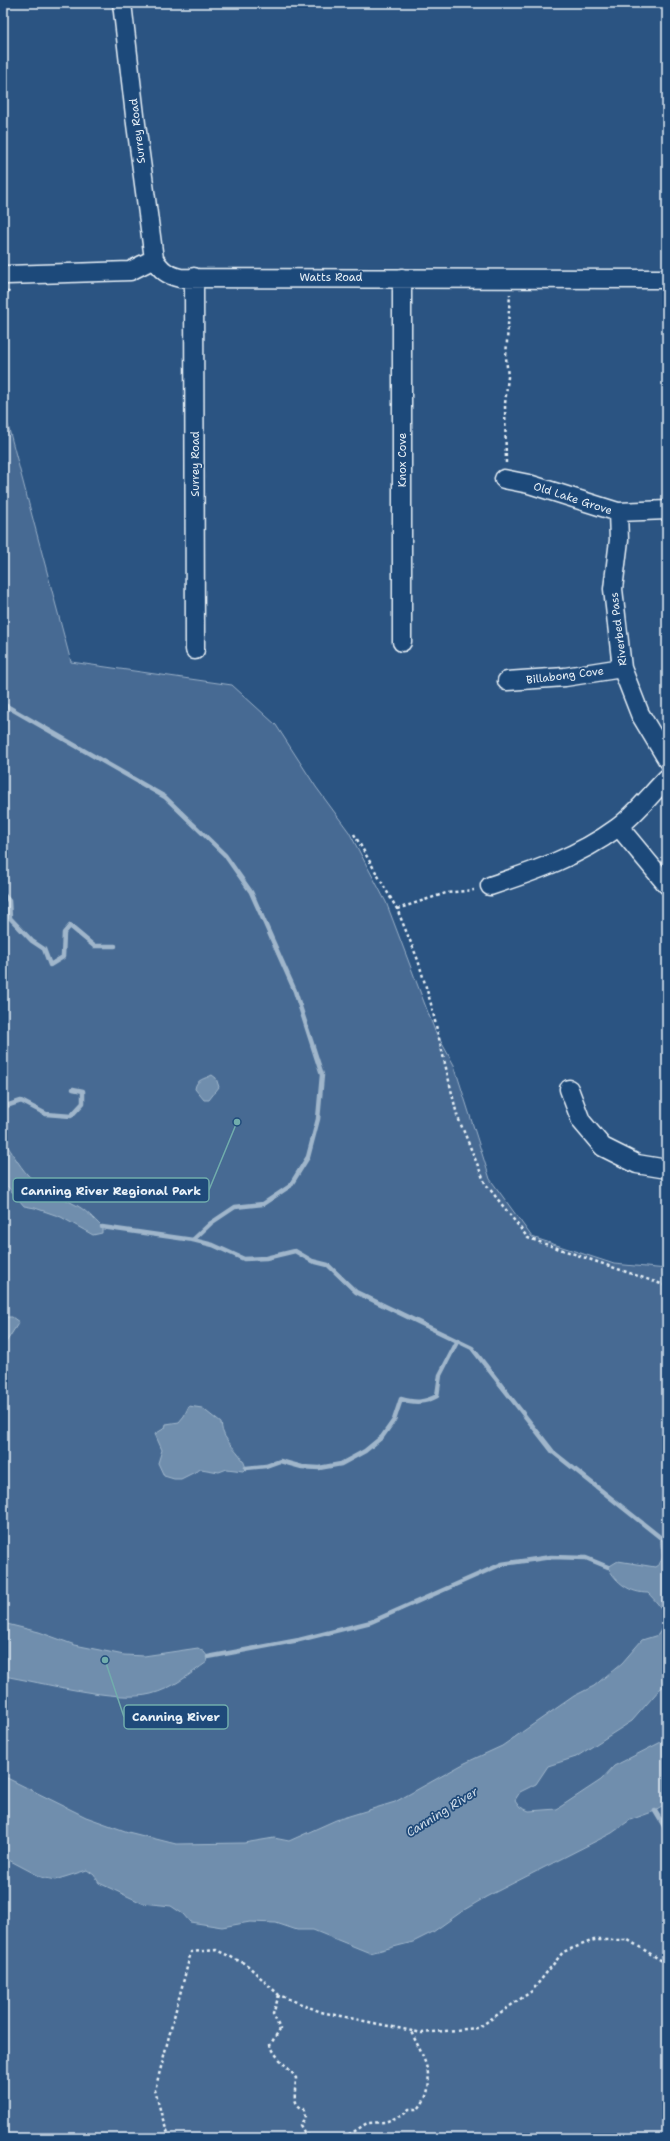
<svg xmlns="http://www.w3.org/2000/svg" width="670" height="2141" font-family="'Shantell Sans',sans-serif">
<rect width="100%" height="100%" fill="#2b5482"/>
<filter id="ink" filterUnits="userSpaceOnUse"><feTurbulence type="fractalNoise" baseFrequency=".025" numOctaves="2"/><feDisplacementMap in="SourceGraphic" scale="8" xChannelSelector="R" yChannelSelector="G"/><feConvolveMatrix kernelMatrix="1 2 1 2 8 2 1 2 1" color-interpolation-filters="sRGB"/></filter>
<g filter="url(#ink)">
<path fill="#476b93" stroke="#98aec6" d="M3,203L7,275L6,418L71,662L232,685L276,725L316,787L349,832L386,902L435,1031L454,1065L490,1179L532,1237L614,1264L667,1269V2138H3Z"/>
<path fill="#708ead" stroke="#a0b6cb" d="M212,1075L216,1078L219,1087L209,1100H204L195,1089C196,1079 205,1079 212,1075Z
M3,1140C14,1154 20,1169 34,1181C47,1191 60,1196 74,1204C85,1209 94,1219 102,1227V1233L93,1235L61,1217L35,1208L24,1206L3,1181Z
M3,1317H12L19,1322L5,1344V1347H3Z
M189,1406L202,1408L221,1423C223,1445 241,1449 246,1468L243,1471L227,1469L219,1472L201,1469L181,1479H174L164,1476L158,1463L162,1450L155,1434L165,1428L166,1424L179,1422L184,1416Z
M667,1535V1684L660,1689L632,1721L576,1757L548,1766L536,1784L520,1792L515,1800L520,1807L529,1811L557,1809L601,1780L614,1766L667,1739V1804L655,1811L630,1820L612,1833L486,1897L464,1910L433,1932L413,1942L370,1953L313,1930H297L276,1923L250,1922L222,1927L190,1922L183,1914L171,1906L142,1903L99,1883L94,1875L87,1870L55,1880L41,1877L3,1857V1776L86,1817L128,1832L176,1844L244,1843L274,1838L289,1841L336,1820L395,1802L465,1763L502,1746L574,1696L594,1686L622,1663L642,1640L658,1635C670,1615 662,1608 648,1593C630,1593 616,1583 608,1567L618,1561L655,1567C668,1559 659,1550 661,1538Z
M3,1623L39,1632L75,1645L124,1655L144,1656L198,1648L204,1652L208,1657L207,1662C190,1674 172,1689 151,1694C117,1703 41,1682 3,1676Z"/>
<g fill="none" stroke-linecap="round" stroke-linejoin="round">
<path stroke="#a0b6cb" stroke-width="4.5" d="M3,704L165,797L225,855L251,892L295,991L322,1075L318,1119L308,1157L290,1186L263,1204L235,1207L211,1223L193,1240
M3,894L9,901L10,918L32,941L44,949L50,965L63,957L64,933L70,926L94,946H115
M3,1107L21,1101L46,1114L71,1116L83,1103V1091L73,1089
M102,1227L193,1240L213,1245L244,1259L266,1258L295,1251L312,1261L328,1265L356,1292L472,1348L553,1452L661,1538
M246,1468L266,1466L280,1461L302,1467L319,1468L341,1464L365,1451L382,1437L394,1420L401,1399C415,1403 424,1403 437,1396L440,1375L458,1340
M208,1657L299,1640L371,1622L502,1564L551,1557L586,1558L608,1567
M655,1811L667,1831"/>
<defs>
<path id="street" d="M122,3L136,124L154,259
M7,275L130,271L154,259C161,270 167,275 180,278L667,279
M194,277L195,650
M504,479L529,484L618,512L667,510
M618,512L619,540L613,589L622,668L640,714L667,759
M402,642V278
M507,681L565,677L622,668
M619,827L667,885
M490,886C535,871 579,856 617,828C636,814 651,794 667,778
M569,1089L581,1121L603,1147L637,1164L667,1169"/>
</defs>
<use href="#street" stroke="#e8f1f8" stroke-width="21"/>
<path stroke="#e8f1f8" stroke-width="2.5" stroke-dasharray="3 3" stroke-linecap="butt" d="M3,295H6L9,291
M506,463L505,404L508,377L506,357L510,294
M354,834L397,909L418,960L431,1004L457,1115L485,1183L528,1238L667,1286
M397,909L446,893L474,890
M279,1995L273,2014L280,2029L270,2045C278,2061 286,2064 296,2078C296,2090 290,2104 304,2109L305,2118L300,2125L304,2132L310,2138
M170,2138L162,2117L155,2090L191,1952L216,1950L246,1964L279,1995L321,2012L422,2033L478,2028L532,1991L563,1952L594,1940H628L667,1964
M337,2138L352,2133L367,2123L385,2122L403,2115L409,2109H418C440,2084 423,2055 410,2030"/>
<use href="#street" stroke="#1f4a7a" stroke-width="18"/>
</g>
</g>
<g text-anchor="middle" stroke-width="3.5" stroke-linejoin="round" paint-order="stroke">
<g font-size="11" fill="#e8f1f8" stroke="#1f4a7a">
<text transform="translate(137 131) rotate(-97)" y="4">Surrey Road</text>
<text x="331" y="281">Watts Road</text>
<text transform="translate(402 460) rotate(-90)" y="4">Knox Cove</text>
<text transform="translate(195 464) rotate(-90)" y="4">Surrey Road</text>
<text transform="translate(573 498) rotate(18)" y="4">Old Lake Grove</text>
<text transform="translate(618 629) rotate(-97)" y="4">Riverbed Pass</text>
<text transform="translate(565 675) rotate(-7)" y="4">Billabong Cove</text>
</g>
<g font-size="12" font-style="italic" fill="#d0dde9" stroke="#1f4a7a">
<text transform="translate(442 1812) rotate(-32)" y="4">Canning River</text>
</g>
</g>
<path fill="none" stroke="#71adac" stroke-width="1.5" d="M237 1122L209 1190M105 1660L124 1717"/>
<g fill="#71adac" stroke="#1f4a7a" stroke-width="1.5">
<circle cx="237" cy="1122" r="4"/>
<circle cx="105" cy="1660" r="4"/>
</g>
<g fill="#1f4a7a" stroke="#71adac" stroke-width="1.5">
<rect x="13" y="1178" width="196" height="24" rx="4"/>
<rect x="124" y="1705" width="104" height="24" rx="4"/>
</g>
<g font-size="12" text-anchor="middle" font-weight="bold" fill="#e8f1f8">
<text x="111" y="1195">Canning River Regional Park</text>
<text x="176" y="1721">Canning River</text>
</g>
<rect width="670" height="2141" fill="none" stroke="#1f4a7a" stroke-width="16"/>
<rect x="8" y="8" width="654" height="2125" fill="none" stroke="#e8f1f8" stroke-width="1.5" filter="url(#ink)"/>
</svg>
